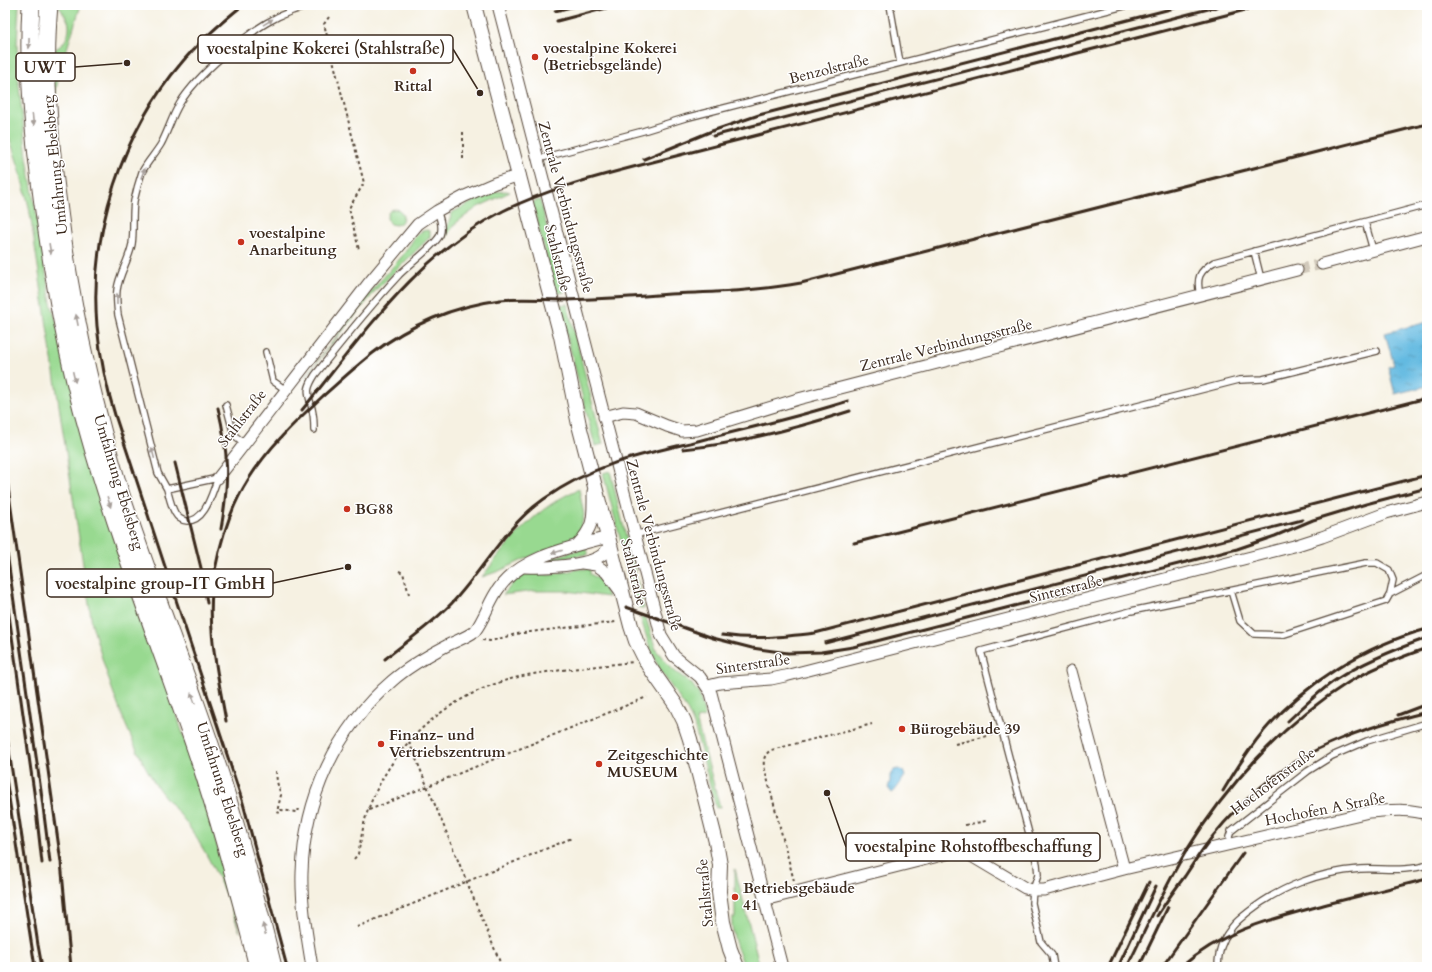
<svg xmlns="http://www.w3.org/2000/svg" width="1432" height="972" font-family="Cardo,serif">
<defs>
<pattern id="water-ripples" width="26" height="14" patternUnits="userSpaceOnUse"><rect width="26" height="14" fill="#64bae1"/><path d="M2 4q2-2 4 0t4 0M15 11q2-2 4 0t4 0" fill="none" stroke="#5497b6"/></pattern>
</defs>
<rect width="100%" height="100%" fill="#fff"/>
<filter id="ink" filterUnits="userSpaceOnUse"><feTurbulence type="fractalNoise" baseFrequency=".025" numOctaves="2"/><feDisplacementMap in="SourceGraphic" scale="8" xChannelSelector="R" yChannelSelector="G"/><feConvolveMatrix kernelMatrix="1 2 1 2 8 2 1 2 1" color-interpolation-filters="sRGB"/></filter>
<filter id="wash" filterUnits="userSpaceOnUse"><feTurbulence type="fractalNoise" baseFrequency=".012" numOctaves="4" result="noise"/><feDisplacementMap in="SourceGraphic" scale="16" xChannelSelector="R" yChannelSelector="G"/><feGaussianBlur stdDeviation="0.9" result="paint"/><feColorMatrix in="noise" values="0 0 0 0 0 0 0 0 0 0 0 0 0 0 0 0 0 1.4 0 .05"/><feComposite in="paint" operator="in"/></filter>
<g filter="url(#wash)">
<rect width="100%" height="100%" fill="#f6f1e2"/>
<path fill="#98d990" stroke="#6a8257" d="M5,5H19L17,44L18,77L27,157L51,303L180,725L207,807L240,932C227,896 212,860 190,828C180,812 164,799 154,782C126,735 107,678 92,624L29,207L19,167L5,125Z
M58,5H81L61,67L56,90L54,117L53,50C64,46 72,33 68,21C66,16 61,10 58,5Z
M506,191L510,192L478,207L457,222L444,239L450,218L453,212L492,192Z
M540,200L564,292L556,294L532,202Z
M387 217a8 8 0 1 1 16 0a8 8 0 1 1-16 0Z
M427,230L430,231V237L376,290L305,377L374,288L403,255L415,237L422,231Z
M567,304L603,444L595,446L559,305Z
M610,471L644,609L638,607L603,473Z
M579,489L584,515L580,531L581,533L573,541L536,554L499,571L482,577C510,540 535,508 579,489Z
M586,548L588,554L547,561V559Z
M580,569H590V574L601,580L608,597L567,591H535L503,595L514,582L522,576L531,573L549,575Z
M640,616L646,618L656,650L673,670L691,683L699,694L705,717L696,719L720,807L716,808L694,725L688,711L660,670L650,648Z
M735,869L760,967H745C738,951 731,936 732,918H735Z"/>
<path fill="url(#water-ripples)" stroke="#507280" d="M1427,322V386L1395,394L1388,367L1394,365L1385,333Z
M898,769L903,771L905,776C902,780 896,791 892,793L888,788L890,781V775L894,770Z"/>
</g>
<g filter="url(#ink)">
<g fill="none" stroke-linecap="round" stroke-linejoin="round">
<path stroke="#d1c9bb" stroke-width="11" stroke-dasharray="11 5.5" stroke-linecap="butt" d="M1297,270L1322,264"/>
<defs>
<path id="service" d="M890,5L900,63
M538,159L643,131L685,118L1128,5
M1365,222L1373,250
M1254,251L1261,279
M1200,295C1196,278 1199,271 1214,262L1427,205
M266,352L273,381L286,390
M226,405L234,435L244,443
M314,430C314,425 314,419 313,414C310,394 303,394 315,375C342,341 369,307 398,276C407,266 436,245 440,235C443,227 440,218 437,211
M218,478C212,492 206,521 187,521C182,521 177,517 175,513C171,506 169,496 167,489Z
M167,489L158,473L118,315C117,306 116,298 117,290C119,274 129,260 132,244C134,230 132,216 134,201C136,192 139,181 142,172C147,162 155,154 161,144C168,131 172,116 180,103C191,85 207,70 223,56C251,32 279,9 318,5
M634,535L1239,380L1263,379L1377,351
M1231,591L1240,621L1254,634L1282,635L1386,601L1390,594L1427,575
M1230,844L1229,837L1231,831L1308,771L1332,756L1367,741L1427,723
M1054,967L1052,955L1041,942L1032,903L1033,890L1038,875L1037,864L981,651L1131,611L1366,563H1377L1389,570L1393,580L1390,594
M1218,967C1218,954 1222,940 1230,930C1234,923 1241,918 1247,913C1279,887 1319,872 1360,869C1382,868 1406,872 1427,865"/>
<path id="minor" d="M498,5L661,635L674,656L700,677L711,693L782,967
M1322,264L1427,236
M604,417L623,412L636,413L667,426L682,431L697,430L798,399L1297,270
M218,478L368,284L418,224L437,211L465,196L495,183L520,175
M577,545C595,526 593,517 593,492
M582,563L596,565L606,572L621,592
M525,567C544,568 587,566 602,555C605,552 608,548 610,545
M1071,671L1124,869
M708,686L720,683L771,679L785,676L1294,546L1322,537L1386,513L1427,502
M764,900L954,852L968,854L1025,888L1033,890H1044L1124,869L1369,812C1388,811 1408,808 1427,814
M312,967C307,936 301,904 302,873C304,799 336,729 392,681C408,667 427,656 446,646C455,641 466,638 475,631C485,618 489,601 499,588C522,556 572,547 608,537"/>
<path id="tertiary" d="M474,5L561,336L579,425L631,626L636,641L648,665L676,705L684,721L690,739L716,842L720,865L719,892L723,922L730,949L737,967"/>
<path id="primary" d="M31,5C27,72 34,138 43,204C54,281 67,359 89,434C118,538 158,639 193,741C219,816 239,891 258,967
M49,5C43,71 49,138 58,204C70,302 91,398 120,492C151,587 189,679 220,774C240,838 257,902 273,967"/>
</defs>
<use href="#service" stroke="#57483b" stroke-width="8"/>
<use href="#minor" stroke="#57483b" stroke-width="13"/>
<use href="#tertiary" stroke="#57483b" stroke-width="16"/>
<use href="#primary" stroke="#57483b" stroke-width="19"/>
<path stroke="#57483b" stroke-width="2" stroke-dasharray="3 3" stroke-linecap="butt" d="M329,17L324,24L364,183L349,208L359,250
M463,159V130
M399,571L403,573L409,594
M482,640L491,641L516,634L538,631L616,622
M409,742L502,967
M955,744L995,734
M276,771L277,782L281,795L277,812L280,813L281,810L296,812V810H299V812
M369,810L647,697
M965,825L986,821
M354,859L358,854C361,840 363,824 368,810C395,737 457,687 533,674C566,669 600,666 633,662
M700,862L707,861
M794,881L764,766C763,759 765,754 771,750L872,724
M357,927L572,838"/>
<use href="#service" stroke="#fff" stroke-width="5.5"/>
<use href="#minor" stroke="#fff" stroke-width="11"/>
<use href="#tertiary" stroke="#fff" stroke-width="14"/>
<use href="#primary" stroke="#fff" stroke-width="17"/>
<path stroke="#3b2a1e" stroke-width="3" d="M243,5C222,22 201,40 183,61C122,132 89,232 97,326C100,356 106,386 115,415L243,803L287,967
M555,11L579,5
M557,21L618,5
M713,136L1224,5
M644,159L712,131L759,115L1186,5
M218,408C229,453 229,483 221,529
M302,410C362,337 416,255 503,211C546,190 591,178 637,166L1265,5
M683,449C739,444 797,428 850,411
M175,463L202,572L207,603
M5,466L61,862L71,967
M5,539L41,791L50,862
M854,543L1427,398
M5,587L34,792L42,863
M626,607L713,638L752,648L788,653L821,652L853,647L1237,549L1275,536L1313,520L1366,504L1427,488
M722,635C755,640 782,637 815,633L1427,475
M825,643L1302,520
M385,659C407,641 432,624 452,603C484,569 505,526 544,499C592,465 635,456 690,443C743,429 796,418 848,401
M1398,715L1427,704
M226,721C217,671 205,621 215,570C221,539 231,507 248,480C268,448 295,422 323,396C339,382 356,366 373,353C409,325 454,306 500,300C522,298 544,300 566,300C601,299 635,297 670,294C714,292 757,291 801,283L1427,124
M1288,721C1304,706 1319,691 1337,679C1365,661 1396,649 1427,638
M5,724L38,945L42,967
M5,772L35,967
M1223,791C1235,771 1247,751 1262,733C1305,683 1364,646 1427,629
M1157,916C1166,902 1175,889 1185,876C1194,862 1203,848 1213,836C1241,801 1278,769 1318,749C1353,732 1389,721 1427,712
M1108,967L1149,882
M1118,967L1156,886
M1127,967C1146,929 1163,890 1185,853C1226,786 1282,724 1349,682C1373,668 1401,657 1427,648
M1139,967L1168,907
M1162,967L1243,853
M1181,967C1225,929 1272,919 1327,904C1360,896 1394,887 1427,879"/>
</g>
<defs><path id="oneway-solid" d="M-6-.8H1V-3.2L6.5 0L1 3.2V.8H-6Z"/></defs>
<g fill="#a79f9a">
<use href="#oneway-solid" transform="translate(268 22) rotate(-32)"/>
<use href="#oneway-solid" transform="translate(29 43) rotate(91)"/>
<use href="#oneway-solid" transform="translate(33 120) rotate(84)"/>
<use href="#oneway-solid" transform="translate(143 173) rotate(-69)"/>
<use href="#oneway-solid" transform="translate(50 249) rotate(81)"/>
<use href="#oneway-solid" transform="translate(117 299) rotate(-90)"/>
<use href="#oneway-solid" transform="translate(77 320) rotate(-101)"/>
<use href="#oneway-solid" transform="translate(74 377) rotate(77)"/>
<use href="#oneway-solid" transform="translate(153 453) rotate(-104)"/>
<use href="#oneway-solid" transform="translate(109 502) rotate(72)"/>
<use href="#oneway-solid" transform="translate(557 552) rotate(162)"/>
<use href="#oneway-solid" transform="translate(193 698) rotate(-110)"/>
<use href="#oneway-solid" transform="translate(264 929) rotate(-104)"/>
</g>
</g>
<g fill="#c8321e" stroke="#fff" stroke-width="1.5">
<circle cx="535" cy="57" r="4"/>
<circle cx="413" cy="71" r="4"/>
<circle cx="241" cy="242" r="4"/>
<circle cx="347" cy="509" r="4"/>
<circle cx="902" cy="729" r="4"/>
<circle cx="381" cy="744" r="4"/>
<circle cx="599" cy="764" r="4"/>
<circle cx="735" cy="897" r="4"/>
</g>
<g text-anchor="middle" stroke-width="3" stroke-linejoin="round" paint-order="stroke">
<g font-size="15" font-weight="bold" fill="#3b2a1e" stroke="#fff" text-anchor="start">
<text x="543" y="53">voestalpine Kokerei<tspan x="543" dy="17">(Betriebsgelände)</tspan></text>
<text x="413" y="91" text-anchor="middle">Rittal</text>
<text x="249" y="238">voestalpine<tspan x="249" dy="17">Anarbeitung</tspan></text>
<text x="355" y="514">BG88</text>
<text x="910" y="734">Bürogebäude 39</text>
<text x="389" y="740">Finanz- und<tspan x="389" dy="17">Vertriebszentrum</tspan></text>
<text x="607" y="760">Zeitgeschichte<tspan x="607" dy="17">MUSEUM</tspan></text>
<text x="743" y="893">Betriebsgebäude<tspan x="743" dy="17">41</tspan></text>
</g>
<g font-size="15" fill="#3b2a1e" stroke="#fff">
<text transform="translate(829 69) rotate(-14)" y="5">Benzolstraße</text>
<text transform="translate(55 165) rotate(-96)" y="5">Umfahrung Ebelsberg</text>
<text transform="translate(566 207) rotate(75)" y="5">Zentrale Verbindungsstraße</text>
<text transform="translate(558 258) rotate(76)" y="5">Stahlstraße</text>
<text transform="translate(946 345) rotate(-14)" y="5">Zentrale Verbindungsstraße</text>
<text transform="translate(242 418) rotate(-52)" y="5">Stahlstraße</text>
<text transform="translate(119 482) rotate(73)" y="5">Umfahrung Ebelsberg</text>
<text transform="translate(654 545) rotate(75)" y="5">Zentrale Verbindungsstraße</text>
<text transform="translate(634 572) rotate(76)" y="5">Stahlstraße</text>
<text transform="translate(1066 589) rotate(-14)" y="5">Sinterstraße</text>
<text transform="translate(753 664) rotate(-8)" y="5">Sinterstraße</text>
<text transform="translate(1273 781) rotate(-37)" y="5">Hochofenstraße</text>
<text transform="translate(223 789) rotate(72)" y="5">Umfahrung Ebelsberg</text>
<text transform="translate(1325 809) rotate(-11)" y="5">Hochofen A Straße</text>
<text transform="translate(705 893) rotate(-95)" y="5">Stahlstraße</text>
</g>
</g>
<path fill="none" stroke="#3b2a1e" stroke-width="1.5" d="M480 93L453 49M127 63L75 67M348 567L273 583M827 793L846 847"/>
<g fill="#3b2a1e" stroke="#fff" stroke-width="1.5">
<circle cx="480" cy="93" r="4"/>
<circle cx="127" cy="63" r="4"/>
<circle cx="348" cy="567" r="4"/>
<circle cx="827" cy="793" r="4"/>
</g>
<g fill="#fff" stroke="#3b2a1e" stroke-width="1.5">
<rect x="198" y="35" width="255" height="28" rx="4"/>
<rect x="16" y="53" width="59" height="28" rx="4"/>
<rect x="47" y="569" width="226" height="28" rx="4"/>
<rect x="846" y="833" width="254" height="28" rx="4"/>
</g>
<g font-size="16" text-anchor="middle" font-weight="bold" fill="#3b2a1e">
<text x="326" y="54">voestalpine Kokerei (Stahlstraße)</text>
<text x="45" y="73">UWT</text>
<text x="160" y="589">voestalpine group-IT GmbH</text>
<text x="973" y="852">voestalpine Rohstoffbeschaffung</text>
</g>
<rect width="1432" height="972" fill="none" stroke="#fff" stroke-width="20"/>
</svg>
